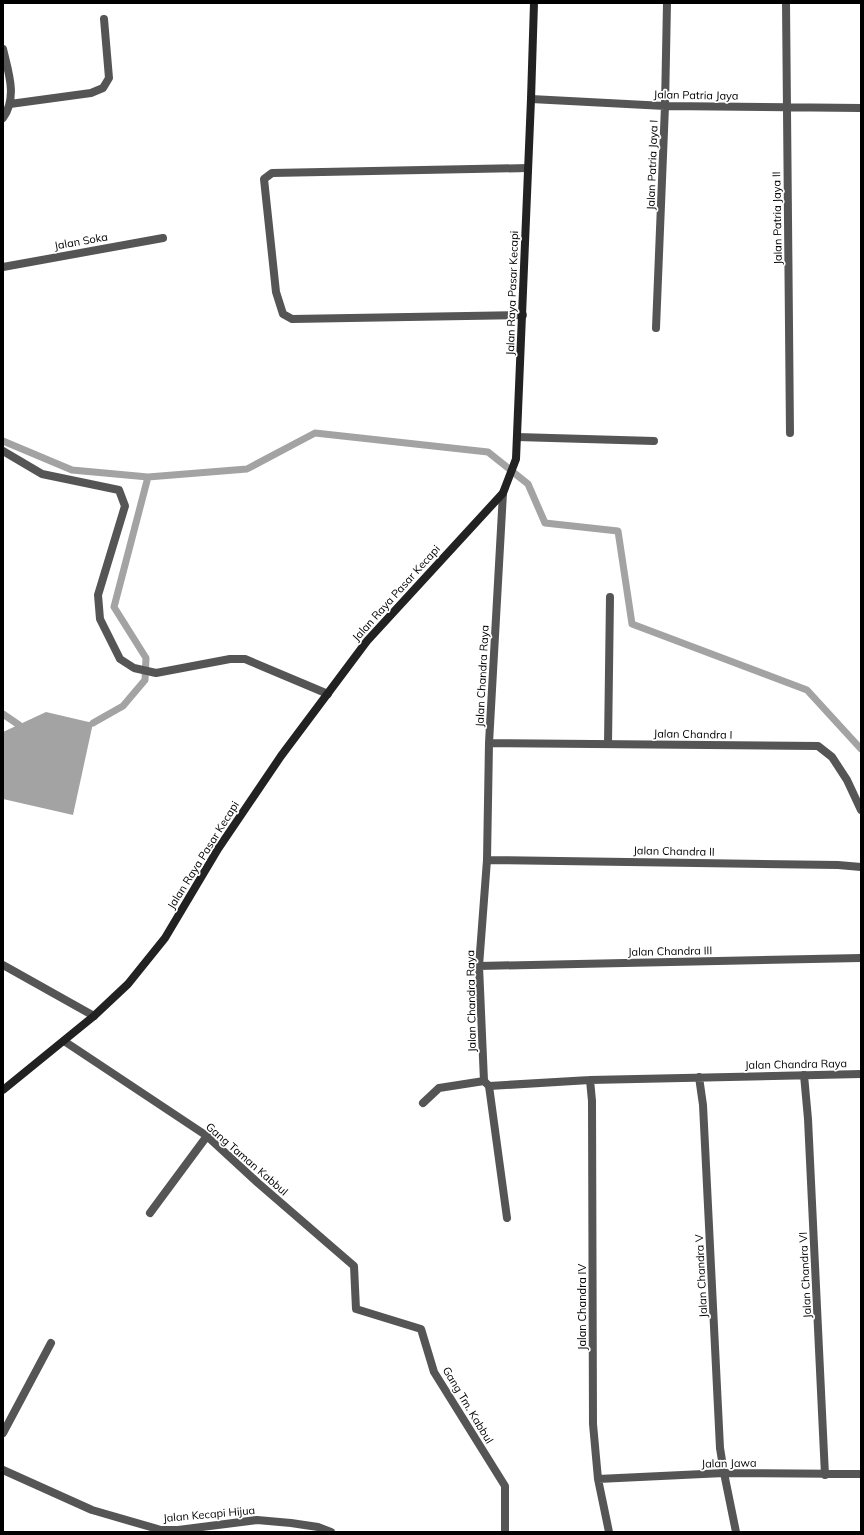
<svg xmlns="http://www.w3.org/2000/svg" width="864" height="1535" font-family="Mulish,sans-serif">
<rect width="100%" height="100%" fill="#fff"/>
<path fill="#a3a3a3" d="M46,712L93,723L73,815L3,799V732Z"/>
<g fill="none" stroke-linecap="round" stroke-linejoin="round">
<path stroke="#a3a3a3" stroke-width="7" d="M3,441L72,470L148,477L247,469L315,433L488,452L528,484L545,523L618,531L632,624L807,690L861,749
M3,714L19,725
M93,723L123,706L145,680L146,658L114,607L148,477"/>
<path stroke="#555" stroke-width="8" d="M3,49C8,71 18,97 3,118
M10,104L91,93L103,88L109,78L104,19
M517,437L654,441
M489,1086L507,1218
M423,1103L439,1088L484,1081
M3,1433L51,1343"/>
<path stroke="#555" stroke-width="8" d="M786,3L790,433
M531,99L665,106L861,108
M3,267L163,238
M523,315L292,319L283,314L276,292L264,179L272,173L528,168
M656,328L665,106L667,3
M3,451L42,474L119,490L125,506L98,595L100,619L120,659L134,668L156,673L230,659H245L328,694
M503,493L489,743L487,860L479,966L484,1081L489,1086L590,1080L861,1074
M489,743L818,746L832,757L847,780L861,810
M608,744L610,597
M487,860L838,865L861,867
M3,965L94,1016
M479,966L861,958
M64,1041L207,1136L258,1183L354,1266L356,1309L421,1329L434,1372L505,1486V1532
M804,1075L808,1119L825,1475
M699,1077L703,1105L720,1448L724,1473L736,1532
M590,1080L592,1101L593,1424L598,1479L609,1532
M150,1213L207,1136
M3,1470L92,1510L161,1530H178L257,1520L291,1523L318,1527L331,1532
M598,1479L724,1473L861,1474"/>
<path stroke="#222" stroke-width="8" d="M3,1090L94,1016L128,984L165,938L218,849L281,756L367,641L503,493L516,459L531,99L534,3"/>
</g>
<g text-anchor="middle" stroke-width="3.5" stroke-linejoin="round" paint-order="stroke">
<g font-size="11" fill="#000" stroke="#fff">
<text transform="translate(696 95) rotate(1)" y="4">Jalan Patria Jaya</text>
<text transform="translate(652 165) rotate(-88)" y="4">Jalan Patria Jaya I</text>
<text transform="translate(777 218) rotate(-91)" y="4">Jalan Patria Jaya II</text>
<text transform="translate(81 241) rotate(-10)" y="4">Jalan Soka</text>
<text transform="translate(512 293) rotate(-88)" y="4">Jalan Raya Pasar Kecapi</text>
<text transform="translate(396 593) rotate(-48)" y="4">Jalan Raya Pasar Kecapi</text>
<text transform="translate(482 676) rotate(-87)" y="4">Jalan Chandra Raya</text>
<text transform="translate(693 734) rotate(1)" y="4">Jalan Chandra I</text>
<text transform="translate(674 851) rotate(1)" y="4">Jalan Chandra II</text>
<text transform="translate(203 855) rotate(-58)" y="4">Jalan Raya Pasar Kecapi</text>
<text transform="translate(670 951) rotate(-1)" y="4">Jalan Chandra III</text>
<text transform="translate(471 1001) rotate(-91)" y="4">Jalan Chandra Raya</text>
<text transform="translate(796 1064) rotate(-1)" y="4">Jalan Chandra Raya</text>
<text transform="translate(247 1159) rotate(41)" y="4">Gang Taman Kabbul</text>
<text transform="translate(805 1275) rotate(-93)" y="4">Jalan Chandra VI</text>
<text transform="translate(701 1276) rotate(-93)" y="4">Jalan Chandra V</text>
<text transform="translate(582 1307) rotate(-90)" y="4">Jalan Chandra IV</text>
<text transform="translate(468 1405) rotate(59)" y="4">Gang Tm. Kabbul</text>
<text transform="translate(729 1463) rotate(-1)" y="4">Jalan Jawa</text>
<text transform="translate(209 1514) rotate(-5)" y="4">Jalan Kecapi Hijua</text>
</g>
</g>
<rect width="864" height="1535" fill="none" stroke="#000000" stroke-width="8"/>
</svg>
